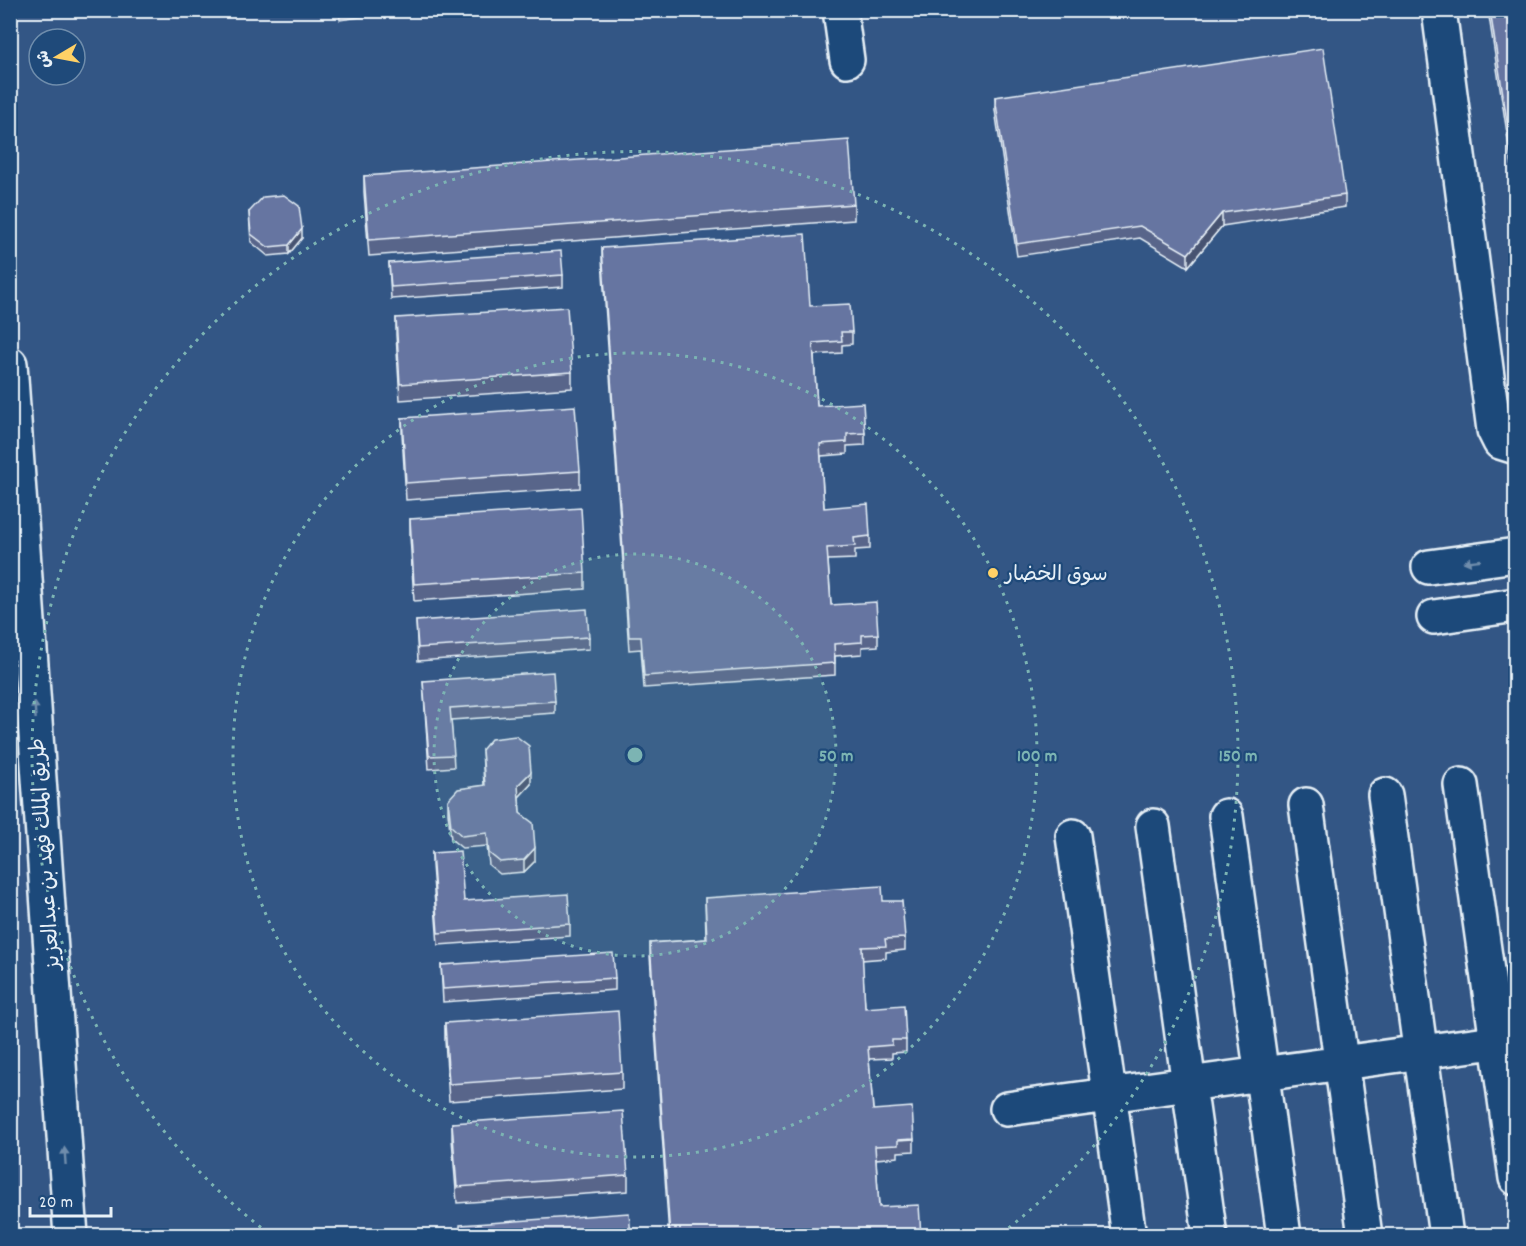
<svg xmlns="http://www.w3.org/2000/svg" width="1526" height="1246" font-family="Dekko,'Playpen Sans Arabic',sans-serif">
<rect width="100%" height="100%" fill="#335685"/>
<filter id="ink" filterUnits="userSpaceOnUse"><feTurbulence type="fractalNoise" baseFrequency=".0167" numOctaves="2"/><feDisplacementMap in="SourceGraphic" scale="12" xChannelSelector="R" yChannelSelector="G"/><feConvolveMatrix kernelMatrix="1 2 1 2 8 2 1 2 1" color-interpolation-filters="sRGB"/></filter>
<g filter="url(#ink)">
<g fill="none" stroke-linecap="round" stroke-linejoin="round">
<defs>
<path id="minor" d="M840,10L847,60
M1439,10L1494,430L1500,442L1516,447
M1429,567L1516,555
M1434,617L1516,605
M1461,785L1516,1178
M1385,795L1446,1236
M1306,805L1365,1236
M1226,816L1284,1236
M1153,826L1210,1236
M1073,836L1129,1236
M1007,1109L1516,1039"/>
<path id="major" d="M10,364L71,1236"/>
</defs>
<use href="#minor" stroke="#e8f1f8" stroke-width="38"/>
<use href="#major" stroke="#e8f1f8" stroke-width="38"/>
<use href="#minor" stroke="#1f4a7a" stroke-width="33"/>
<use href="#major" stroke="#1f4a7a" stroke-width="33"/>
</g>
<path fill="#58658a" stroke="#e8f1f8" stroke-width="1.5" d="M339,10H410L340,20Z
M1488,10H1515V185Z
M995,97L1345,195V207L1222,226L1188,267L1140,238L1017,256L995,110Z
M364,176L854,204V220L369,256L364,192Z
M249,212L302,238L289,254L268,256L251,242Z
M602,248L810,306L852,332V344L842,345V353L814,355L817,406L865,433V445L847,446V454L821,456L824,508L870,536V549L855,550V559L828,560L831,605L878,634V646L862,647V654L835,656V675L644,688L641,649L629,650L602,260Z
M389,263L563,275V287L391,299Z
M396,318L572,372V388L400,400L396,335Z
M402,418L580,471V488L406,500L402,434Z
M410,519L585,573V589L414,601L410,536Z
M416,621L589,637V649L418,661Z
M423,681L555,701V713L451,720L454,767L429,769Z
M482,750L531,784L519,797L520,813L535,861L524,872L500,874L489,865L487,846L462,848L451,839L448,813V800L484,786Z
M432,853L464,901L570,924V936L438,945L432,865Z
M705,898L883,901L905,938V950L886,952V958L862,960L865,1008L906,1040V1052L892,1053V1058L869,1059L873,1110L914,1139V1151L898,1152V1157L876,1159L879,1207L921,1236H669L650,956V943L706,939Z
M441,965L615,978V990L443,1002Z
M445,1023L622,1072V1089L449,1101L445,1040Z
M452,1123L628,1175V1191L457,1203L452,1139Z"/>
<path fill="#475271" stroke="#e8f1f8" stroke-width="1.5" d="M1222,213V226L1188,267V254Z
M302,229V238L289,254V245Z
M531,772V784L518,798V785Z
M535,848V861L524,872V860Z"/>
<path fill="#6675a1" stroke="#e8f1f8" stroke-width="1.5" d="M1490,10H1515V173Z
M1323,48L1345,195L1222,213L1188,254L1140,226L1017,244L995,97Z
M849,140L854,204L369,240L364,176Z
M284,195L299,206L302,229L289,245L268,247L251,234L249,212L263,197Z
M805,234L810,306L850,304L852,332H841L842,341L813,343L817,406L863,403L865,433L847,434V442L820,444L824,508L868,504L870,536L854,538L855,546L827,548L831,605L876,602L878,634L862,635V642L834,644L835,663L644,676L641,637H629L602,248Z
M561,251L563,275L391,287L389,263Z
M567,307L572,372L400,384L396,318Z
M575,406L580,471L406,483L402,418Z
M581,508L585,573L414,584L410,519Z
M587,609L589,637L418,648L416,621Z
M553,672L555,701L450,708L454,755L429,756L423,681Z
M516,736L529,746L531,772L518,785L520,813L533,823L535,848L524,860L500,862L489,853L487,833L462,836L451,826L448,800L458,789L485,785L482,750L491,739Z
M460,851L464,901L568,894L570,924L438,933L432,853Z
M882,886L883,901H902L905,938L885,939L886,946L862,947L865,1008L904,1005L906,1040H892V1045L868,1047L873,1110L912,1107L914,1139L898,1140V1145L875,1146L879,1207L919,1205L921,1236H670L650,943L707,939L705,898Z
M613,953L615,978L443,989L441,965Z
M618,1011L622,1072L449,1084L445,1023Z
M623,1111L628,1175L457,1187L452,1123Z
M629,1213L631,1236H460V1225Z"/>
<defs><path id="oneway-solid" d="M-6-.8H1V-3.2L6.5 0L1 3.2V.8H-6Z" transform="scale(1.5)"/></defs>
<g fill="#6f8dac">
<use href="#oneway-solid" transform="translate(1472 561) rotate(173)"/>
<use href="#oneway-solid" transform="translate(35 710) rotate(-94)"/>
<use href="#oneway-solid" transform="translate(65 1156) rotate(-94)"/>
</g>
</g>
<circle cx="635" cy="755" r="201" fill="#7cb4b3" fill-opacity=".12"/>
<g fill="none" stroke="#7cb4b3" stroke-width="3" stroke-dasharray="3 6">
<circle cx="635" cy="755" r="201"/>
<circle cx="635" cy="755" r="402"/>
<path d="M268 1233A603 603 0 1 1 1002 1233"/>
</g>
<circle fill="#ffd166" stroke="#1f4a7a" stroke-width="2" cx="993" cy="573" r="6"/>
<g text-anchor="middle" stroke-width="4.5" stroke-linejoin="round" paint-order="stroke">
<g font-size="21" fill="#e8f1f8" stroke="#1f4a7a" text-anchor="start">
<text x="1005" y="580">سوق الخضار</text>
</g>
<g font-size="21" fill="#e8f1f8" stroke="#1f4a7a">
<text transform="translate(44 854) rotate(-94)" y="7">طريق الملك فهد بن عبدالعزيز</text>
</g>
</g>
<circle cx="635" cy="755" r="9" fill="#7cb4b3" stroke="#1f4a7a" stroke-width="3"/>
<g font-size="18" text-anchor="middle" font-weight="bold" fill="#7cb4b3" stroke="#1f4a7a" stroke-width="4.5" stroke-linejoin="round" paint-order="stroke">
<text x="836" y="761">50 m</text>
<text x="1037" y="761">100 m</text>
<text x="1238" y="761">150 m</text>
</g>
<rect width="1526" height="1246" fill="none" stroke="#1f4a7a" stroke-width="36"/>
<rect x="18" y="18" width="1490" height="1210" fill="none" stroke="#e8f1f8" stroke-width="2" filter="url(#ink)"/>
<g transform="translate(57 57) rotate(260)"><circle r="28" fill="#1f4a7a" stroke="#6f8dac" stroke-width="1.5"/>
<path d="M0-4.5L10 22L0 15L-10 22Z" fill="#ffd166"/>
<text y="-9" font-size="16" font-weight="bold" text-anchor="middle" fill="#e8f1f8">ش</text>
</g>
<path d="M30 1207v9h81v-9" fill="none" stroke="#e8f1f8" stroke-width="3"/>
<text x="39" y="1207" font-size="18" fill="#e8f1f8" stroke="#1f4a7a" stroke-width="4.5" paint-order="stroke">20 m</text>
</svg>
